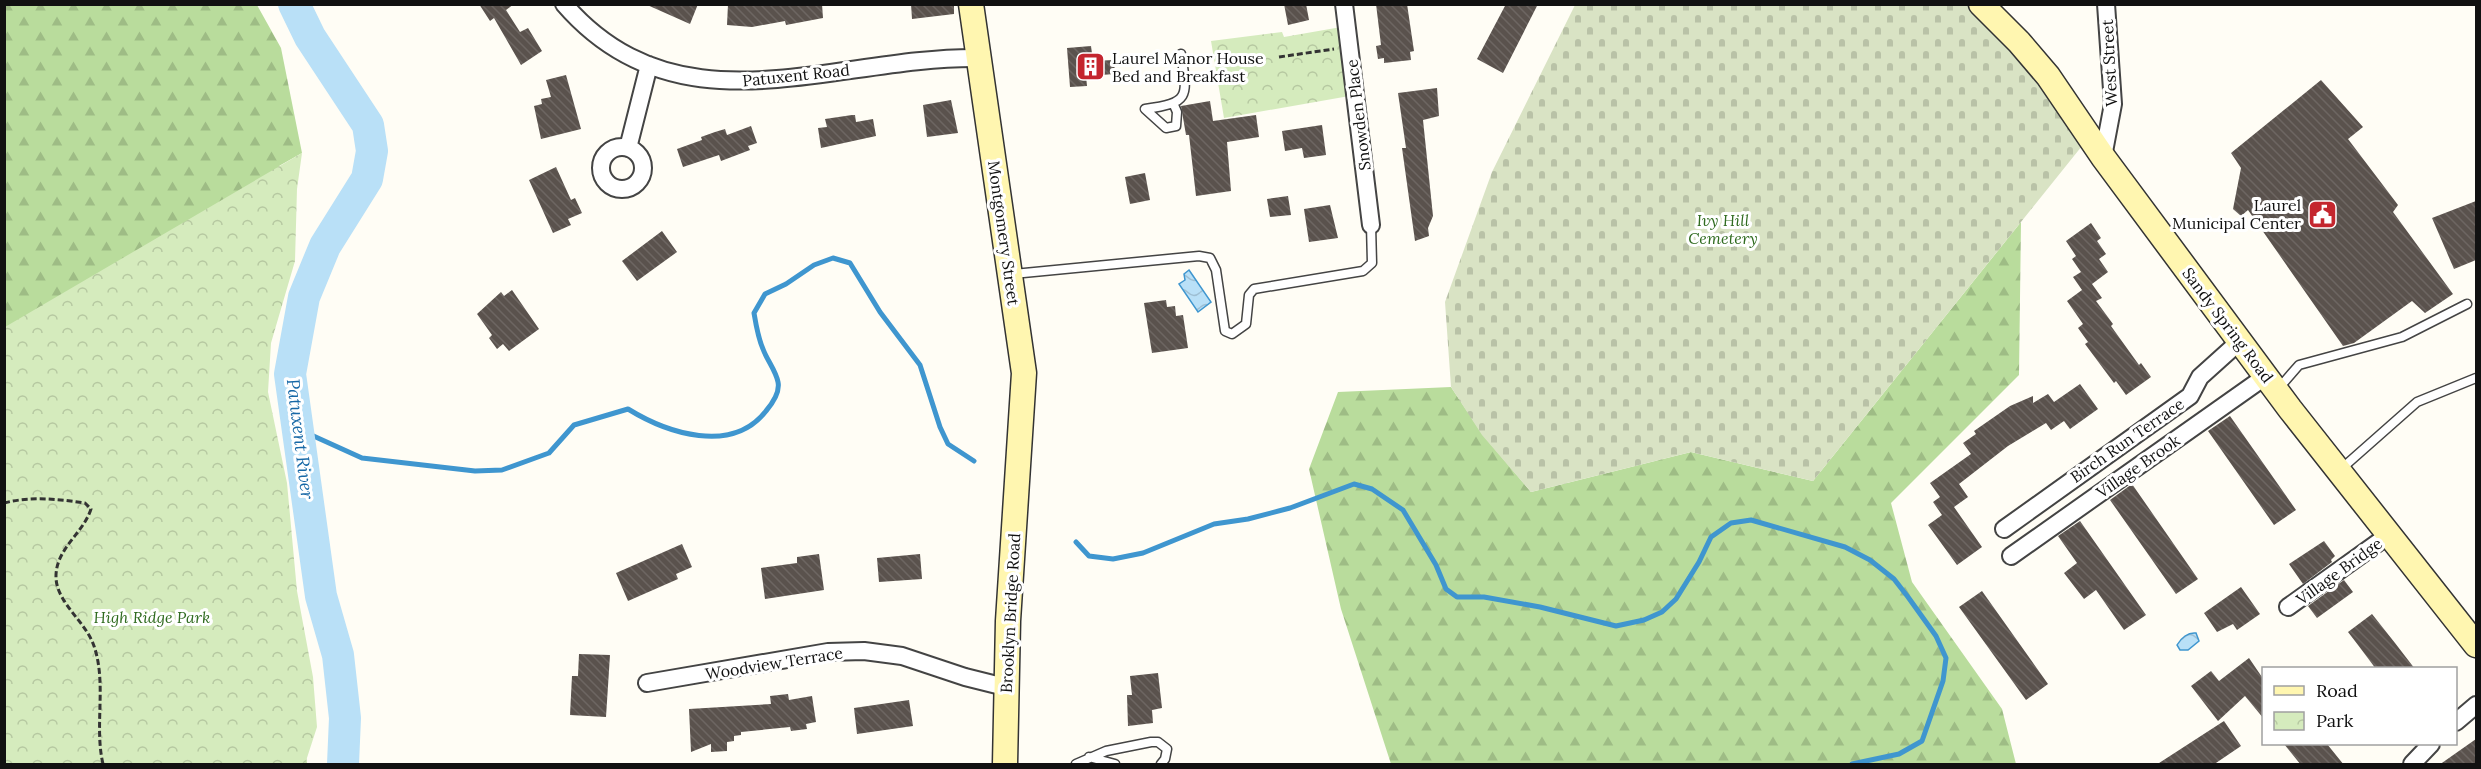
<svg xmlns="http://www.w3.org/2000/svg" width="2481" height="769" font-family="Lora,serif">
<defs>
<pattern id="forest-firs" width="22" height="20" patternUnits="userSpaceOnUse" patternTransform="scale(1.5)"><rect width="22" height="20" fill="#b9dc9c"/><path d="M5 1l3.5 6h-7zM16 11l3.5 6h-7z" fill="#9ebc85"/></pattern>
<pattern id="cemetery-stones" width="16" height="16" patternUnits="userSpaceOnUse" patternTransform="scale(1.5)"><rect width="16" height="16" fill="#d9e3c4"/><path d="M2 7V4a2 2 0 0 1 4 0v3zM10 15v-3a2 2 0 0 1 4 0v3z" fill="#b9c2a7"/></pattern>
<pattern id="park-crowns" width="20" height="18" patternUnits="userSpaceOnUse" patternTransform="scale(1.5)"><rect width="20" height="18" fill="#d5ebbd"/><path d="M2 6a3 3 0 1 1 6 0M12 15a3 3 0 1 1 6 0" fill="none" stroke="#b6c8a1"/></pattern>
<pattern id="water-waves" width="16" height="10" patternUnits="userSpaceOnUse" patternTransform="scale(1.5)"><rect width="16" height="10" fill="#b9e0f7"/><path d="M0 5q4-4 8 0t8 0" fill="none" stroke="#9ebfd3"/></pattern>
<pattern id="building-back-hatch" width="6" height="6" patternUnits="userSpaceOnUse" patternTransform="scale(1.5)"><rect width="6" height="6" fill="#5a524d"/><path d="M-1 5l2 2M0 0l6 6M5-1l2 2" fill="none" stroke="#6d6662"/></pattern>
</defs>
<rect width="100%" height="100%" fill="#fffdf5"/>
<path fill="url(#forest-firs)" d="M4,5H257L281,48L302,153L279,166L249,325L307,764H5Z
M2021,222L2019,375L1891,503L1912,582L2002,709L2016,764H1391L1341,609L1309,469L1338,392L1451,387L1483,435L1531,492L1691,452L1813,481Z"/>
<path fill="url(#cemetery-stones)" d="M1575,5H1978L2090,136L1813,481L1691,452L1531,492L1482,435L1451,387L1445,302L1492,172Z"/>
<path fill="url(#park-crowns)" d="M1347,26L1355,95L1224,118L1211,41L1282,32L1284,37Z
M302,153L297,189L295,261L271,343L268,392L287,483L297,591L313,677L317,727L305,764H5V327Z"/>
<path fill="url(#water-waves)" stroke="#3f96cf" stroke-width="1.5" d="M1189,270L1211,302L1198,312L1179,284L1185,280L1184,274Z
M2196,633L2199,641L2188,650H2180L2177,645C2181,638 2188,632 2196,633Z"/>
<g fill="none" stroke-linecap="round" stroke-linejoin="round">
<path stroke="#3f96cf" stroke-width="5" d="M298,429L362,458L475,471L502,470L549,453L574,425L628,409C667,433 732,455 766,411C772,404 780,392 778,382C776,371 767,360 763,349C758,338 756,325 754,313L765,294L786,284L814,265L833,258L850,263L880,312L920,365L940,427L948,444L974,461
M1076,542L1089,556L1113,559L1143,553L1214,524L1248,519L1290,508L1354,484L1372,489L1403,510L1436,565L1446,589L1457,597H1484L1540,607L1616,626L1644,620L1662,612L1676,599L1699,562L1711,537L1731,523L1751,520L1845,547L1870,560L1894,579L1908,597L1936,636L1946,658L1943,681L1922,741L1899,754L1852,764"/>
<path stroke="#b9e0f7" stroke-width="32" d="M294,4L310,37L368,125L372,151L367,179L325,246L304,297L290,374L321,596L338,655L345,718L343,764"/>
</g>
<path fill="url(#building-back-hatch)" d="M479,4H514L506,10L520,32L528,28L542,51L521,65L494,18L490,21Z
M645,4H698L690,24Z
M728,4H822L823,18L786,25L785,21L752,27L727,25Z
M911,4H954V14L912,19Z
M1284,4H1306L1309,20L1288,25Z
M1376,4H1407L1414,51L1410,52L1411,60L1384,63V58L1378,59L1376,46L1381,45Z
M1506,4H1538L1503,73L1477,59Z
M1091,46L1093,61L1114,60L1115,74L1086,76L1087,86L1070,87L1067,48Z
M566,75L581,129L541,139L534,106L542,104L541,99L551,97L546,80Z
M2321,80L2363,127L2348,139L2398,205L2393,212L2453,294L2425,313L2412,301L2354,343L2343,346L2248,210L2241,216L2233,209L2241,168L2231,153Z
M1437,88L1439,116L1423,120L1433,216L1428,228L1429,236L1415,241L1402,148H1406L1398,93Z
M951,100L958,133L927,137L923,105Z
M1210,101L1213,121L1256,115L1259,137L1227,142L1231,191L1196,196L1189,135H1186L1181,106Z
M852,115H855L856,122L873,119L876,136L821,148L818,128L827,127L825,119Z
M1322,125L1326,155L1304,158L1302,148L1285,151L1282,131Z
M751,126L757,143L748,146L750,150L721,161L719,155L683,167L677,149L702,140L701,137L715,132L725,129L727,135Z
M556,167L571,200L575,198L582,213L568,219L571,225L553,233L529,180Z
M1145,173L1150,200L1130,204L1125,177Z
M1288,196L1291,215L1270,217L1267,199Z
M2476,201V260L2454,269L2432,218Z
M1330,205L1338,238L1309,242L1304,209Z
M2091,223L2101,238L2097,241L2106,254L2099,259L2108,272L2092,284L2102,298L2096,301L2113,324L2111,326L2139,365L2141,363L2151,377L2126,395L2116,381L2114,383L2085,344L2088,342L2078,328L2083,324L2067,301L2082,290L2073,277L2081,272L2072,259L2076,256L2066,241Z
M662,231L677,252L637,281L622,261Z
M512,290L539,329L509,351L503,344L497,349L489,338L492,335L477,314L501,292L504,296Z
M1166,300L1167,307L1175,306L1176,316L1183,315L1188,348L1152,353L1144,303Z
M2080,384L2098,409L2070,429L2064,421L2051,430L2046,423L2008,446L1959,484L1968,497L1954,507L1982,547L1957,565L1928,525L1942,515L1933,502L1940,497L1930,483L1971,454L1963,443L1976,434L1974,431L2010,406L2033,396V403L2048,394L2054,402Z
M2230,416L2296,510L2274,525L2208,431Z
M2132,484L2198,579L2176,594L2110,500Z
M2080,521L2146,615L2124,630L2096,590L2084,599L2064,573L2077,563L2058,536Z
M2324,541L2335,556L2331,560L2332,562L2303,584L2289,564Z
M682,544L692,567L676,574L678,579L628,601L616,573Z
M819,554L824,590L765,599L761,568L797,563V557Z
M920,554L922,579L879,582L877,558Z
M2344,580L2353,592L2317,618L2308,606Z
M2241,587L2260,614L2237,630L2233,624L2217,632L2204,613Z
M1982,591L2048,684L2026,700L1959,607Z
M2372,614L2395,643L2415,669H2376L2358,645L2348,632Z
M579,654L610,655L606,717L570,715L572,676H578Z
M2249,658L2264,680V719L2245,696L2218,721L2191,686L2211,671L2219,681Z
M1158,673L1162,708L1152,710L1153,723L1128,726L1127,695H1132L1130,676Z
M788,694L789,700L812,696L816,722L806,724L807,729L791,731L790,727L741,732V735L734,736V741L727,742V751L711,752V744L691,752L689,709L771,704L770,696Z
M909,700L913,726L857,734L854,708Z
M2224,721L2241,746L2213,765H2156Z
M2476,739V765H2439Z
M2284,744H2327L2344,765H2301Z"/>
<g fill="none" stroke-linecap="round" stroke-linejoin="round">
<defs>
<path id="lane" d="M1174,105L1177,112L1176,126L1166,128L1145,109C1190,103 1188,97 1181,54
M1013,274L1199,256L1210,258L1216,270L1225,331L1232,334L1246,324L1249,295L1254,289L1363,271L1372,263L1371,225
M2279,388L2299,365L2402,337L2467,304
M2340,470L2417,402L2476,378
M1089,757L1115,764
M1076,764L1106,751L1151,742H1158L1167,749L1165,759L1161,764"/>
<path id="street" d="M564,4C679,137 834,56 979,58
M1344,4L1371,225
M601 168a21 21 0 1 1 42 0a21 21 0 1 1-42 0Z
M628,148L649,65
M2103,157L2113,104L2106,4
M2004,529L2190,396L2200,377L2240,341
M2011,556L2266,376
M2288,607L2390,534
M647,683L828,652L864,651L902,656L965,677L1005,687
M2456,722L2476,705
M2412,764L2431,744"/>
<path id="secondary" d="M971,4L1024,373L1008,621L1005,764
M1981,4L2019,42L2048,76L2103,157L2290,409L2476,645"/>
</defs>
<use href="#lane" stroke="#444" stroke-width="11"/>
<use href="#street" stroke="#444" stroke-width="20"/>
<use href="#secondary" stroke="#333" stroke-width="27"/>
<path stroke="#333" stroke-width="3" stroke-dasharray="6 3" stroke-linecap="butt" d="M1279,57L1334,49
M4,503C31,496 58,499 85,503L91,509C83,534 55,549 56,578C57,603 86,622 94,646C107,684 94,726 103,764"/>
<use href="#lane" stroke="#fff" stroke-width="8"/>
<use href="#street" stroke="#fff" stroke-width="16"/>
<use href="#secondary" stroke="#fff6b0" stroke-width="24"/>
</g>
<defs>
<symbol id="building-square" viewBox="-11 -11 22 22"><rect x="-9" y="-9" width="18" height="18" rx="4" fill="#c4262e" stroke="#fff"/><path d="M-4-6H4V6H1V3H-1V6H-4ZM-2.5-4.3h1.7v1.8h-1.7ZM.8-4.3h1.7v1.8H.8ZM-2.5-1h1.7V.8h-1.7ZM.8-1h1.7V.8H.8Z" fill="#fff"/></symbol>
<symbol id="civic-square" viewBox="-11 -11 22 22"><rect x="-9" y="-9" width="18" height="18" rx="4" fill="#c4262e" stroke="#fff"/><path d="M-.6-6.5H3V-4.5H.6V-3L4-1V1h2V6H-6V1h2V-1L-.6-3ZM-1.2 2.5V6h2.4V2.5Z" fill="#fff"/></symbol>
</defs>
<g fill-rule="evenodd">
<use href="#building-square" x="1074" y="50" width="33" height="33"/>
<use href="#civic-square" x="2306" y="198" width="33" height="33"/>
</g>
<g text-anchor="middle" stroke-width="6" stroke-linejoin="round" paint-order="stroke">
<g font-size="16" fill="#111" stroke="#fff" text-anchor="start">
<text x="1112" y="64">Laurel Manor House<tspan x="1112" dy="18">Bed and Breakfast</tspan></text>
<text x="2301" y="211" text-anchor="end">Laurel<tspan x="2301" dy="18">Municipal Center</tspan></text>
</g>
<g font-size="16" fill="#111" stroke="#fff">
<text transform="translate(2109 63) rotate(-93)" y="6">West Street</text>
<text transform="translate(796 75) rotate(-6)" y="6">Patuxent Road</text>
<text transform="translate(1358 115) rotate(-97)" y="6">Snowden Place</text>
<text transform="translate(1004 233) rotate(82)" y="6">Montgomery Street</text>
<text transform="translate(2228 325) rotate(53)" y="6">Sandy Spring Road</text>
<text transform="translate(2127 440) rotate(-35)" y="6">Birch Run Terrace</text>
<text transform="translate(2138 466) rotate(-35)" y="6">Village Brook</text>
<text transform="translate(2339 571) rotate(-36)" y="6">Village Bridge</text>
<text transform="translate(1010 613) rotate(-87)" y="6">Brooklyn Bridge Road</text>
<text transform="translate(774 663) rotate(-9)" y="6">Woodview Terrace</text>
</g>
<g font-size="16" font-style="italic" fill="#2f6b1f" stroke="#fff">
<text x="1723" y="226">Ivy Hill<tspan x="1723" dy="18">Cemetery</tspan></text>
<text x="152" y="623">High Ridge Park</text>
</g>
<g font-size="18" font-style="italic" fill="#1768a6" stroke="#fff">
<text transform="translate(300 439) rotate(83)" y="6">Patuxent River</text>
</g>
</g>
<rect width="2481" height="769" fill="none" stroke="#111111" stroke-width="12"/>
<rect x="2262" y="667" width="195" height="78" fill="#ffffff" stroke="#a0a0a0" stroke-width="1.5"/>
<rect x="2274" y="686" width="30" height="9" fill="#fff6b0" stroke="#a0a0a0" stroke-width="1.5"/>
<text x="2316" y="697" font-size="18" fill="#111111">Road</text>
<rect x="2274" y="712" width="30" height="18" fill="url(#park-crowns)" stroke="#a0a0a0" stroke-width="1.5"/>
<text x="2316" y="727" font-size="18" fill="#111111">Park</text>
</svg>
